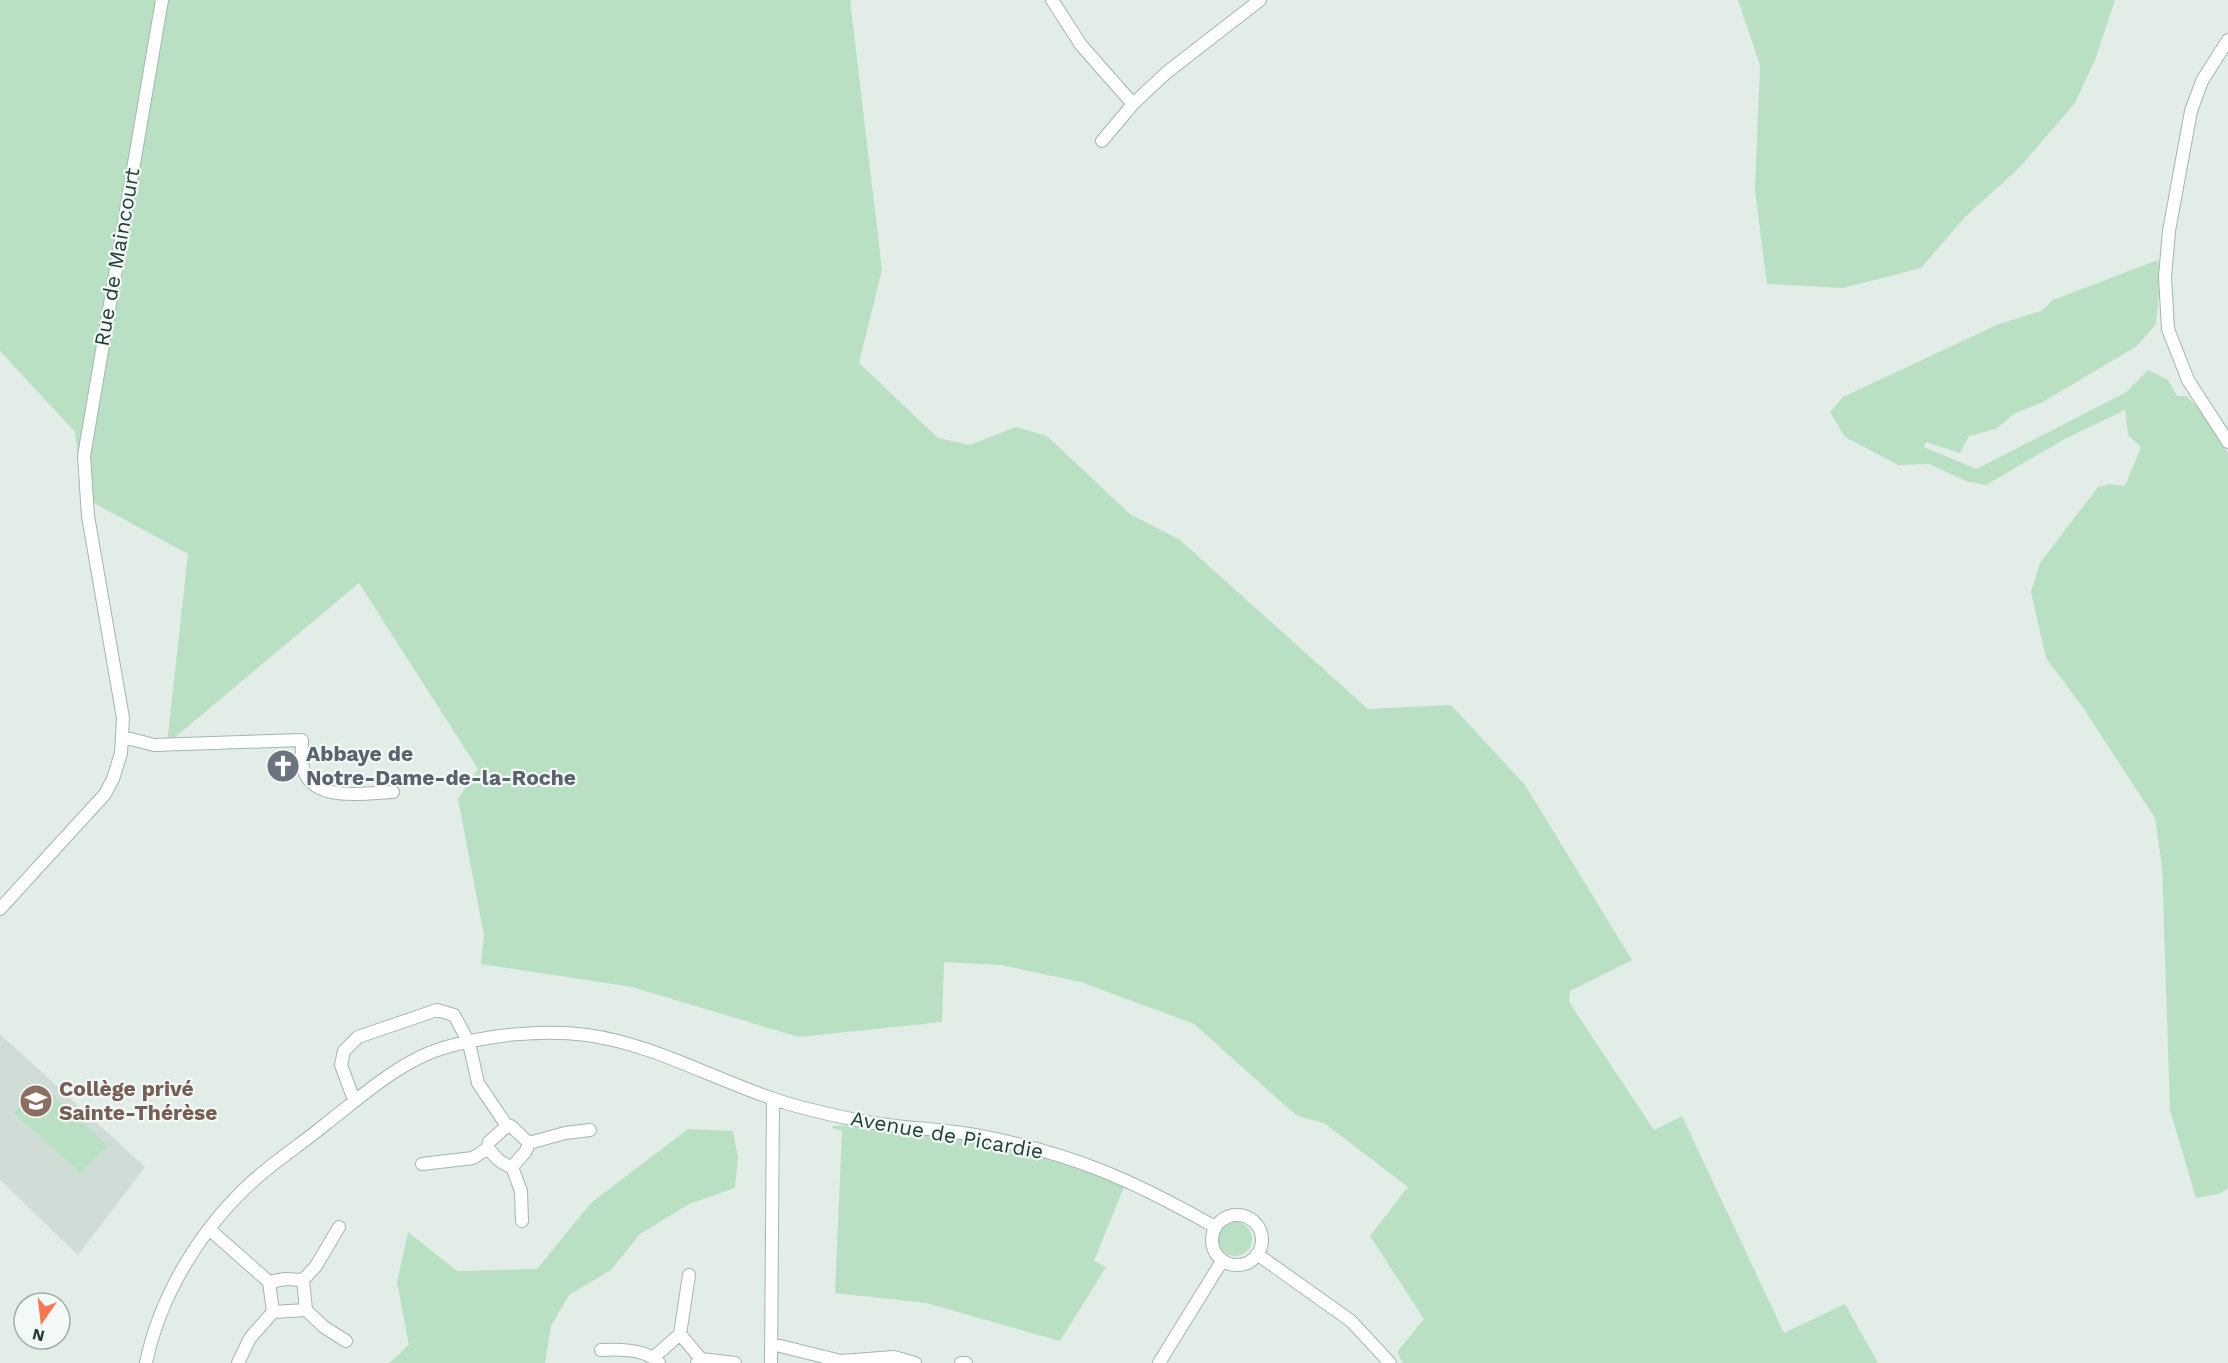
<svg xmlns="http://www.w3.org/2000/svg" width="2228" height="1363" font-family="'Work Sans',sans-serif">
<rect width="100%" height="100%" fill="#e2ede8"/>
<path fill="#d0ddd7" d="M0,1034L145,1167L78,1255L0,1180Z"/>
<path fill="#b9e0c2" d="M0,0H850L882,270L859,363L938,438L970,445L1016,427L1047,436L1130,514L1180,540L1368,709L1451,705L1525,785L1632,960L1570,991L1569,1002L1654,1130L1682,1116L1784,1333L1845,1304L1878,1363H1403L1397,1352L1424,1319L1370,1236L1408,1187L1324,1123L1297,1116L1194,1024L1081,982L1001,965L944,962L942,1022L799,1037L632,987L481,964L484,935L458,799L478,769L359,583L167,744L188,554L83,497L75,432L0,351Z
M1738,0H2115L2095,60L2075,103L2019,168L1965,217L1921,268L1843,288L1767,284L1755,190L1760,65Z
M2158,260L2160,282L2156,324L2137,346L2041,403L2015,413L1996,429L1969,436L1960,453L1926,442L1924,447L1976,469L2125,393L2148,370L2168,380L2177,396H2186L2200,409L2228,453V1188L2219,1194L2196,1198L2170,1110L2162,866L2155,818L2084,709L2046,658L2031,592L2040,563L2098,487L2110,484L2125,486L2141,447L2128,435L2125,410L2063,440L1986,485L1966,481L1929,464L1898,465L1845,437L1830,412L1843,397L1999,324L2041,311L2053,300Z
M40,1084L108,1146L80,1173L14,1113Z
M862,1125L1013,1145L1126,1182L1094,1261L1106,1267L1060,1341L926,1303L835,1293L842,1131L832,1128L833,1126Z
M688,1129L733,1131L738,1157L735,1188L689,1204L640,1234L611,1270L569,1295L551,1326L545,1363H389L409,1345L397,1282L408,1232L457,1271L537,1269L591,1203Z
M1218 1239a17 17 0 1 1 34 0a17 17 0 1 1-34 0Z"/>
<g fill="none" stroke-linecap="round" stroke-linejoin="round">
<defs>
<path id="minor" d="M1052,0L1081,45L1133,104
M2228,40L2202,81L2191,111L2169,231L2165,277L2168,329L2188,380L2228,442
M1102,141L1133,104L1166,73L1260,0
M123,737L154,745L302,740C302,752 300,767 307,777C322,801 369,793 393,792
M0,909L105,794L113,779L121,753L123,718L88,516L84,456L162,0
M354,1100L341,1065L344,1051L358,1037L437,1010L454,1015L469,1043L478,1083L507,1126
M529,1143L565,1133L590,1130
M422,1164L473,1158L488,1148
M512,1167C501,1164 495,1157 488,1148L489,1142L507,1126H511L529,1143
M512,1167L521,1191L522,1221
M512,1167L526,1151L529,1143
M1212 1240a25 25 0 1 1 50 0a25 25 0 1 1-50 0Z
M209,1229L269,1282
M1257,1254L1351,1321L1390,1363
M303,1280L316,1266L339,1227
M306,1310L273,1312L269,1282L285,1279L303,1280L306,1310L324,1327L346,1341
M680,1334L689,1275
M772,1344L841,1361L894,1357L915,1363
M601,1350C618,1349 647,1349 659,1363
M654,1357L680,1334L701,1359L697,1363
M701,1359L735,1363
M146,1363C160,1295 201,1228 253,1181C276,1160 303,1143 327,1123C362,1096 400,1061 443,1048C487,1035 542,1029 587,1035C652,1044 709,1077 771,1098C798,1108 828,1114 856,1120C895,1128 936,1128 975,1135C1069,1152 1133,1180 1215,1227
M238,1363L250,1338L273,1312
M771,1363L773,1099
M961,1363H966
M1159,1363L1222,1261"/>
</defs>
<use href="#minor" stroke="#a4b6af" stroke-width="14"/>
<use href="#minor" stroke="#fff" stroke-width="12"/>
</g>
<defs>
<symbol id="church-disc" viewBox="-11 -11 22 22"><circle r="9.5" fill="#6b7280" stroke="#f3f9f6"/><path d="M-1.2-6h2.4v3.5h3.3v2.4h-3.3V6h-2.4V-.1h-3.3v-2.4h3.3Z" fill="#fff"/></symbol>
<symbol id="school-disc" viewBox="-11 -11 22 22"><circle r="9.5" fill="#8d6e63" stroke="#f3f9f6"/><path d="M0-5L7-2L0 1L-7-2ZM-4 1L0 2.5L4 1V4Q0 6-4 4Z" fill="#fff"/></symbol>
</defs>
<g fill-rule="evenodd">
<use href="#church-disc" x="264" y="747" width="38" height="38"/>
<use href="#school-disc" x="17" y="1082" width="38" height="38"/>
</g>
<g text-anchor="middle" stroke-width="4.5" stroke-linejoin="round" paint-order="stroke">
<g font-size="21" fill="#204036" stroke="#f3f9f6">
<text transform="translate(117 257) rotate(-80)" y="7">Rue de Maincourt</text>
<text transform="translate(947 1135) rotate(10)" y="7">Avenue de Picardie</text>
</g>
<g font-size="21" font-weight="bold" fill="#5b616d" stroke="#f3f9f6" text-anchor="start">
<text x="306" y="761">Abbaye de<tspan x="306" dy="24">Notre-Dame-de-la-Roche</tspan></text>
</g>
<g font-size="21" font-weight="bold" fill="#785e54" stroke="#f3f9f6" text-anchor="start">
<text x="59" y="1096">Collège privé<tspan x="59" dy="24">Sainte-Thérèse</tspan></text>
</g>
</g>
<g transform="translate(42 1321) rotate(194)"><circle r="28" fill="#f3f9f6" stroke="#9fafa9" stroke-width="1.5"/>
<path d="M0-4.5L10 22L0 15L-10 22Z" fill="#fc7651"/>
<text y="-9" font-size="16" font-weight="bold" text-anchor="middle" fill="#204036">N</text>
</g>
</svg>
